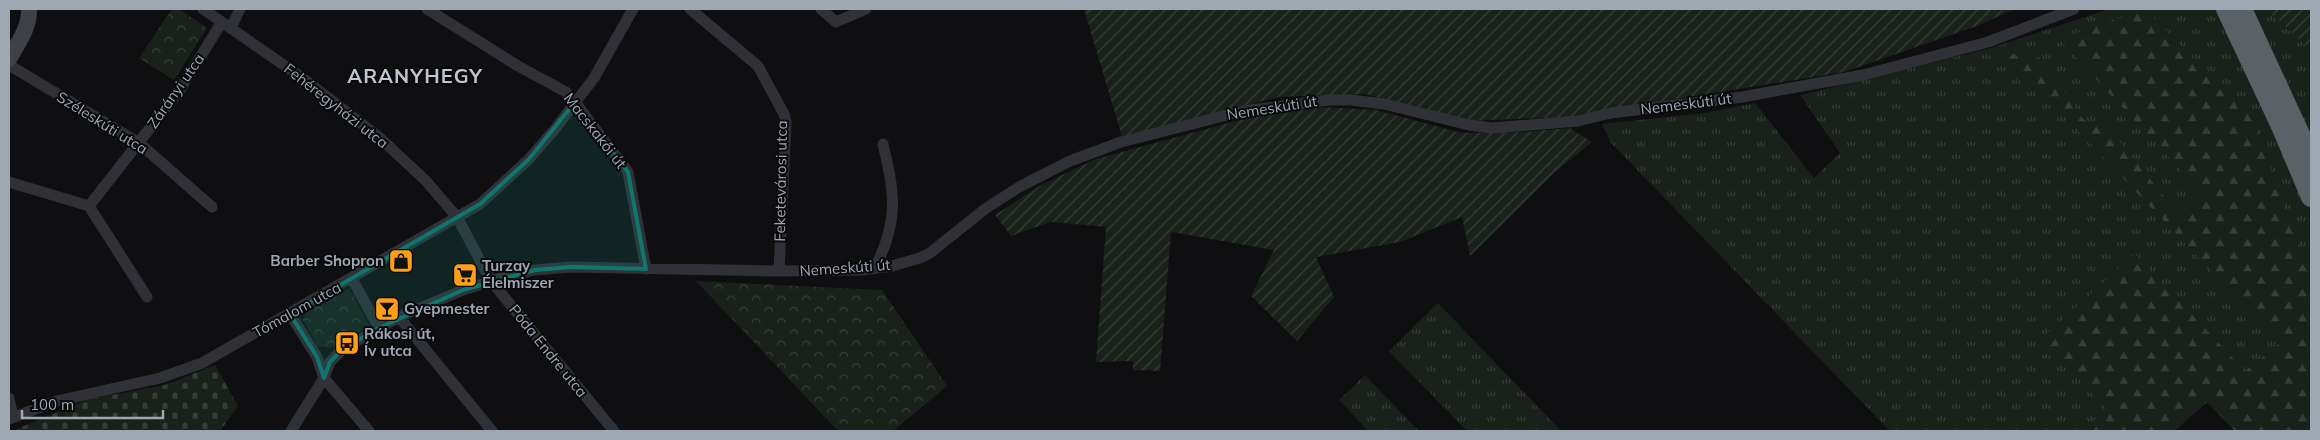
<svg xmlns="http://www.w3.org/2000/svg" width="2320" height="440" font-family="Mulish,sans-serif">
<defs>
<pattern id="grass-tufts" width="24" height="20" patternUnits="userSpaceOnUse" patternTransform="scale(1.25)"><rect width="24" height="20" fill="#19211a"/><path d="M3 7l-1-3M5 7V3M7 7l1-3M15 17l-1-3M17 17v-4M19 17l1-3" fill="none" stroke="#373e39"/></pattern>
<pattern id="forest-firs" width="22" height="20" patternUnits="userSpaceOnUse" patternTransform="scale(1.25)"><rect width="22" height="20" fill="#19211a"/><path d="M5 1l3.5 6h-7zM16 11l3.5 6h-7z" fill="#373e39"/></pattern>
<pattern id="cemetery-stones" width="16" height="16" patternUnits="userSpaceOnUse" patternTransform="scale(1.25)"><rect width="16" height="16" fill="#19211a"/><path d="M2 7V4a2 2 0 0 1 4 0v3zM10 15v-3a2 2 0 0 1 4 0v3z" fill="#373e39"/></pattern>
<pattern id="park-crowns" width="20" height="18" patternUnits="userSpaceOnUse" patternTransform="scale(1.25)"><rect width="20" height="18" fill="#19211a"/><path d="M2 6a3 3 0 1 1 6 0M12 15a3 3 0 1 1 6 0" fill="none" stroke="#373e39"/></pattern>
<pattern id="garden-furrows" width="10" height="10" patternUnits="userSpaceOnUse" patternTransform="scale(1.25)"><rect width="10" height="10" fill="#19211a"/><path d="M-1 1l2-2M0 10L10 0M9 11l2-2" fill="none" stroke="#373e39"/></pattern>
</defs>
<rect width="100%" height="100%" fill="#0f0f11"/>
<path fill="url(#grass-tufts)" d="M2109,9H2266L2311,50V431H2235L2207,402L2174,431H1890L1611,143L1602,124L1705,113L1755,103L1814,178L1840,153L1800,95L1991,48Z
M1438,303L1561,431H1467L1389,351Z
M1365,375L1419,431H1368L1339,400Z"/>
<path fill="url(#forest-firs)" d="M2145,9L2254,120L2311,276V431H2235L2207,402L2174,431H2095L2089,425L2106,409L2042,338L2135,254L2245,371L2280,343L2007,56L2032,48L2084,120L2094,124L2103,120L2177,213L2201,192L2059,39Z"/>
<path fill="url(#cemetery-stones)" d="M215,365L238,406L220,431H12L86,400L165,385Z"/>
<path fill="url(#park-crowns)" d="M172,9H179L207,28L174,80L139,58Z
M696,281L882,290L947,386L893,431H838Z
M349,288L370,326L333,347H318L303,320L307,312Z"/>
<path fill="url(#garden-furrows)" d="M1084,9H2015L1977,26L1844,72L1566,117L1465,121L1365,94L1279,97L1122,137Z
M2266,9H2311V50Z
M1324,107L1376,110L1462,133L1523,132L1570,128L1592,142L1555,172L1470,256L1462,217L1400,242L1316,257L1334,297L1297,341L1251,296L1274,250L1171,232L1160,371L1133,370V361L1096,362L1106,227L1050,222L1011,236L995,215L1039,186L1096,159L1254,116Z"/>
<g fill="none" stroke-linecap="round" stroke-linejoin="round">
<path stroke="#303136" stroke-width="11" d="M203,9L304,79L379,137L426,181L457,217L491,281L614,431
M427,9L518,66L566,92L575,102L628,172L646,269
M690,9L758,66L784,114L786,122L779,271
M821,9L836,22L866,9
M231,28L240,9
M9,65L139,143L212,207
M9,182L89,206L147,297
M89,206L179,91L222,22
M875,268C899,220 895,195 883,144
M352,279L379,328
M290,314L317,357L324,378L369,431
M399,317L492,431
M9,398L13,417
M9,419L57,401L160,378L202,363L480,204L529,159L555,129L594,78L633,9
M291,431L324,378L330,362L343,349L399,317L463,290L512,275L535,270L571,267L779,271L862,270L892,266L920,258L930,253L985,209L1019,187L1070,161L1121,142L1243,111L1329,100H1351L1384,104L1469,125L1492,128L1578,121L1611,113L1742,97L1863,75L1988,42L2074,9"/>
<path stroke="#3e4146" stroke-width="16" d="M9,59C18,43 30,27 29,9"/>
<path stroke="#5c6067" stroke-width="20" d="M2226,9L2281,126L2311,197
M2242,9L2311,158"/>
</g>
<path fill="#0f766e" fill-opacity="0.2" stroke="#0f766e" stroke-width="4" stroke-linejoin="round" d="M575,102L628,172L646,269L571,267L535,270L463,290L379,328L343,349L330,362L324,378L317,357L290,314L480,204L529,159Z"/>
<defs>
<symbol id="shop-square" viewBox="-11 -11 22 22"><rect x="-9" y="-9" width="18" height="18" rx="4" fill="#ff9f19" stroke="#0a0a0c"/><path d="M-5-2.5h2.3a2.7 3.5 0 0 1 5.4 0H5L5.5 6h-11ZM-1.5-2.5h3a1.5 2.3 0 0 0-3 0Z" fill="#111"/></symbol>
<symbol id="supermarket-square" viewBox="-11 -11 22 22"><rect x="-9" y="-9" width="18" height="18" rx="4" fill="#ff9f19" stroke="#0a0a0c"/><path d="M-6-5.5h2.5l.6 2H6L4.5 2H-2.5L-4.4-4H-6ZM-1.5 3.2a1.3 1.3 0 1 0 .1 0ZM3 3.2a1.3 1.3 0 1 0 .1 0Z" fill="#111"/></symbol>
<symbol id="bar-square" viewBox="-11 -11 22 22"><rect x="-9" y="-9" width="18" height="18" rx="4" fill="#ff9f19" stroke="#0a0a0c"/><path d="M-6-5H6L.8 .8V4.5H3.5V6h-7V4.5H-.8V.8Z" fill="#111"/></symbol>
<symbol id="bus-square" viewBox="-11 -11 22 22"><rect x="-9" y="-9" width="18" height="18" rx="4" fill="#ff9f19" stroke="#0a0a0c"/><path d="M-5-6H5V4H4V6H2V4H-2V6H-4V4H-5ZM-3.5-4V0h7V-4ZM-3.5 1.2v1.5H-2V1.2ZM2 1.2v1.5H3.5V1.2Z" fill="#111"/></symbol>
</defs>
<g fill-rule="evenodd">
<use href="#shop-square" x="387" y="247" width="28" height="28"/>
<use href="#supermarket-square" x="451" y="261" width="28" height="28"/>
<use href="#bar-square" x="373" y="295" width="28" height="28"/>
<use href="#bus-square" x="333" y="329" width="28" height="28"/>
</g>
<g text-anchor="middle" stroke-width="4" stroke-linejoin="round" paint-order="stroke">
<g font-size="15" fill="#9fa7b3" stroke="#0a0a0c">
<text transform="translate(176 91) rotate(-55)" y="5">Zárányi utca</text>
<text transform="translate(1686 104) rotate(-7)" y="5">Nemeskúti út</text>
<text transform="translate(336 106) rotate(38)" y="5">Fehéregyházi utca</text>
<text transform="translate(1272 108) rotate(-9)" y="5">Nemeskúti út</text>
<text transform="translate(102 123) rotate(32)" y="5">Széleskúti utca</text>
<text transform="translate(595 131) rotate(52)" y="5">Macskakői út</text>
<text transform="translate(781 181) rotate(-89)" y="5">Feketevárosi utca</text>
<text transform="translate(845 268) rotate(-4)" y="5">Nemeskúti út</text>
<text transform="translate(297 310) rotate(-29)" y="5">Tómalom utca</text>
<text transform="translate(548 351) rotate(51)" y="5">Póda Endre utca</text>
</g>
<g font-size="15" font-weight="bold" fill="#9fa7b3" stroke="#0a0a0c" text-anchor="start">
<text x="384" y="266" text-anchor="end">Barber Shopron</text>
<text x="482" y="271">Turzay<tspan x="482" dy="17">Élelmiszer</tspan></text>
<text x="404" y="314">Gyepmester</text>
<text x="364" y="339">Rákosi út,<tspan x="364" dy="17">Ív utca</tspan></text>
</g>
<g font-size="20" font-weight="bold" letter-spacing="1" fill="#c0c5cf" stroke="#0a0a0c">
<text x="415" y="83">ARANYHEGY</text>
</g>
</g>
<rect width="2320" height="440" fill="none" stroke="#9fa7b3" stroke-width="20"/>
<path d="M22 410v8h141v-8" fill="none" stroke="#9fa7b3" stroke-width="2.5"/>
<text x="30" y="410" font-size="15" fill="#9fa7b3" stroke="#0a0a0c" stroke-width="4" paint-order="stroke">100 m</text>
</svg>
